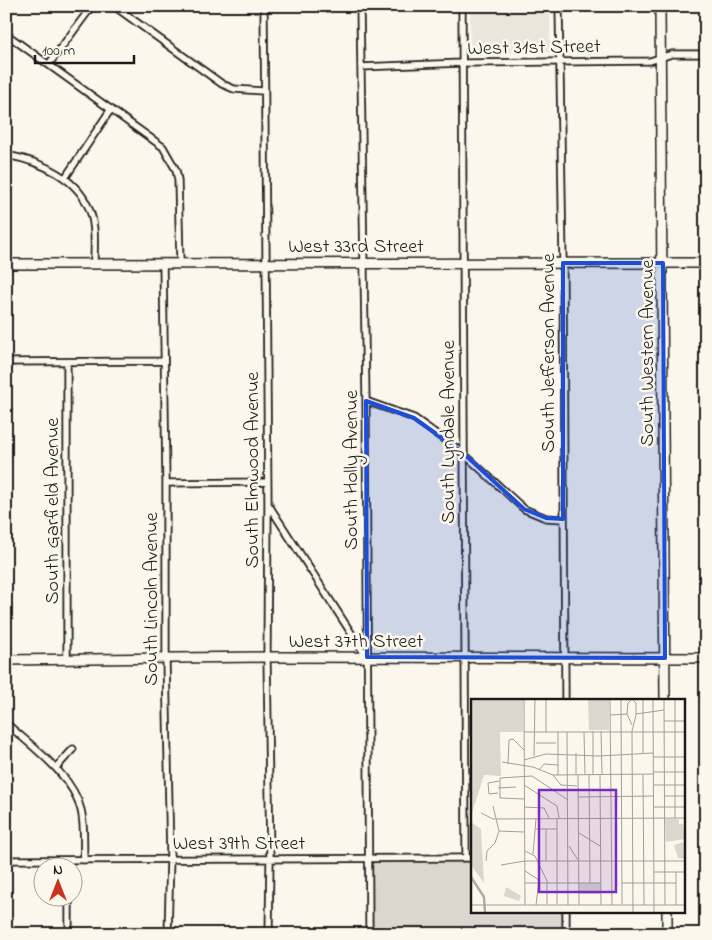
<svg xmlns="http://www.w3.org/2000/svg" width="712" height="940" font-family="'Indie Flower',sans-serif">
<rect width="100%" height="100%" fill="#fbf7ec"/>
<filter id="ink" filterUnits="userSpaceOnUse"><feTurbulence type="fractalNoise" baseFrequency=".02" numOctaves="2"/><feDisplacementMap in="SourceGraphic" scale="10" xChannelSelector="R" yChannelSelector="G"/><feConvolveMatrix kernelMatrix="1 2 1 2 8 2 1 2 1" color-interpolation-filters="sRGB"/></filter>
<g filter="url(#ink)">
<path fill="#eae6dc" d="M470,6H550V52L470,53Z"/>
<path fill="#dad7ce" stroke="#7b7a75" d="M369,858H472V911H566V934H369Z"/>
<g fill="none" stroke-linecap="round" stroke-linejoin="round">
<defs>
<path id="street" d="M114,6L222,84L234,89L263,91
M264,6L268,504L267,657L270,858L269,934
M360,6L366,401L369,934
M462,6L466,858
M559,6L563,263L565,700
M6,34L163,147L176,170L178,180L180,263
M49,64L92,6
M361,67L462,63L650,61L672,54H706
M6,155C40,161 80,178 91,214C96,229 94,247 94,263
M65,178L111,109
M163,263L166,483V659L170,858L168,934
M6,362L164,361
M366,401L414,418L463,453L524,509L546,518L563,519
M166,483L267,482
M268,504L366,656
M67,660V363
M6,723C32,747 73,775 81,810C85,825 83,844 84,860
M56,768L73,749
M6,860L472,858
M69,868V860
M69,934V898
M566,934V911"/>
<path id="secondary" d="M660,6L665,700
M6,264L706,263
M6,660L267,657L706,658
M667,911V934"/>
</defs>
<use href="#street" stroke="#1c1c1c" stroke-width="9"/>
<use href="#secondary" stroke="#1c1c1c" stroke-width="12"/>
<use href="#street" stroke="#fbf7ec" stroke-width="5.5"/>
<use href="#secondary" stroke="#fbf7ec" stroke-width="9"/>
</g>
</g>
<path fill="#1d4ed8" fill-opacity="0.2" stroke="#1d4ed8" stroke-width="4" stroke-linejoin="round" d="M563,263H663L665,658L367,657L366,401L414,418L463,453L524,509L546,518L563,519Z"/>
<g text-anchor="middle" stroke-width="5" stroke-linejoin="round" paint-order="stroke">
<g font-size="20" fill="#1c1c1c" stroke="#fbf7ec">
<text transform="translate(534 46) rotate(-1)" y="7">West 31st Street</text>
<text x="356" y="252">West 33rd Street</text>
<text transform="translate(547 353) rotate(-90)" y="7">South Jefferson Avenue</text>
<text transform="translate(646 353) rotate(-90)" y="7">South Western Avenue</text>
<text transform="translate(447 432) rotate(-90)" y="7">South Lyndale Avenue</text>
<text transform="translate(251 470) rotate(-90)" y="7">South Elmwood Avenue</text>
<text transform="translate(350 470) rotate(-90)" y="7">South Holly Avenue</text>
<text transform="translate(51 511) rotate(-90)" y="7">South Garfield Avenue</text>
<text transform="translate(150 599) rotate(-90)" y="7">South Lincoln Avenue</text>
<text x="356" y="647">West 37th Street</text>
<text x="239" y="849">West 39th Street</text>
</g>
</g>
<g transform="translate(471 699)">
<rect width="214" height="214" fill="#fbf7ec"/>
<path d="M0,0H52V33H29L30,77L13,76L0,117ZM117,0H138V31H118ZM194,120H208V125H212L214,140L195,143ZM0,123L10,130L13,184L0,166ZM214,143V160L207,159L203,146ZM108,184H130V195H108ZM35,188L50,197L48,202L33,197Z" fill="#dad7ce"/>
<path fill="none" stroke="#afaca5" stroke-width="2.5" d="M0,178L13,198L14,214"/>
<path fill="none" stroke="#a29f99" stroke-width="1" d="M53,0L54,206M139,0L141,206M150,0L151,205M161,0L165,4V16L161,32L162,214M204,0V119M165,15L193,11M139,16L156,15M193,22H214M161,26L156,15L157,4L161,0M122,32V76M130,32L131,76M53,33H214M75,33V0M87,33V76M96,33L97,206M113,33L114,76M65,44H85M105,54V76M172,54V0M63,57L64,0M182,58H214M53,61L75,55L128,57L182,54M31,63L62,68L82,76L183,75M37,65L38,41L42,40L53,51M68,71L73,65L87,66M183,73H214M172,75L173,206M82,76L90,86L106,87M107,76L108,206M118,76L119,184M129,76L130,206M53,86L86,107L88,119M183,86H214M27,89L45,88M27,94L18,95L17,84L28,82M194,97H214M107,98L183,97M53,100L29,99V79L61,77L97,101M53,108L73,109L78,119M183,108H214M10,114L22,120L214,119M86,119V205M65,130H86M28,132L53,133M108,134L129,147M98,147L107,161M54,152L64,157L77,184M62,155L65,120M15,162L16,152L24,144L28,132L22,107M75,162V130M30,166L54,162H214M54,172L68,181L65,206M183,173H214M205,173V206M54,184H130M76,184V205M151,184H205M0,206H214M183,214L182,0H193L194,206"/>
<path fill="#7b2cbf" fill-opacity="0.15" stroke="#7b2cbf" stroke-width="2.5" d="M68,91H145V193H68Z"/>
<rect width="214" height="214" fill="none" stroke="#1c1c1c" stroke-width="2.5"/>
</g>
<rect width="712" height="940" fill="none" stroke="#fbf7ec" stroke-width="25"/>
<rect x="12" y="12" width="687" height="915" fill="none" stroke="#1c1c1c" stroke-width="2" filter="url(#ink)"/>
<g transform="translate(58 882)"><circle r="24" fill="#fbf7ec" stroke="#a29f99"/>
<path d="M0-4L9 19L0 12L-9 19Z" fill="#c8321e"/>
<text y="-8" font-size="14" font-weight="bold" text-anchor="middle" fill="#1c1c1c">N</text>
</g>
<path d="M35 55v8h99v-8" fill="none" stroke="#1c1c1c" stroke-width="2.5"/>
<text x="42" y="55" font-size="15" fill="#1c1c1c" stroke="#fbf7ec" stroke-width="4" paint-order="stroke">100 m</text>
</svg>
